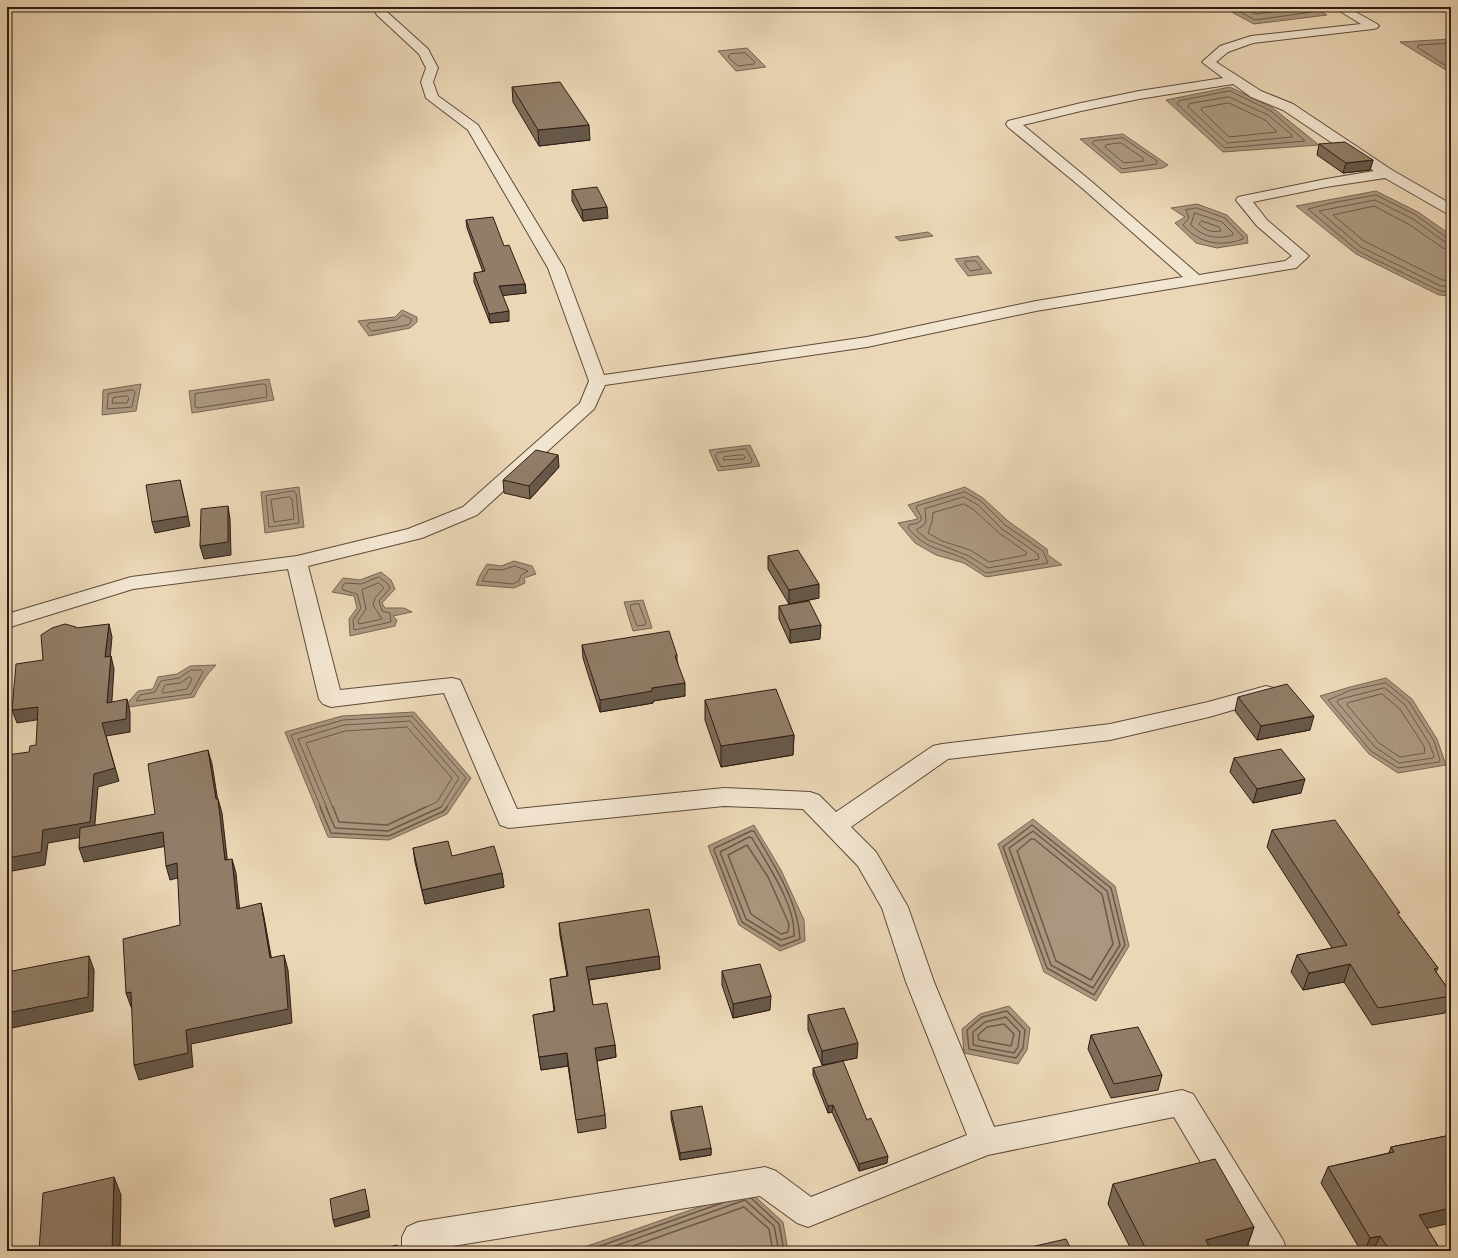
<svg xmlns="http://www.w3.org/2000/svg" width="1458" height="1258" font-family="'Libre Bodoni',serif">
<rect width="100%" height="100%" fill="#ebd7b6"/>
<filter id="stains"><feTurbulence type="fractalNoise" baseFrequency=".005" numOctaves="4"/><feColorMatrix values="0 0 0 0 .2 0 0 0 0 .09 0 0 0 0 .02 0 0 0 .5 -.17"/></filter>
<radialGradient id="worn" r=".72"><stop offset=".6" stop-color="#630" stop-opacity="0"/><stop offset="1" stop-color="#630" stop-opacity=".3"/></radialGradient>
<path fill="#ab977f" stroke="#796554" d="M1222,7H1314L1327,15L1254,24Z
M1451,39V73L1400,42Z
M747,48L766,67L736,71L718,51Z
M1230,87L1273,108L1319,145L1223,152L1166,100Z
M1123,134L1168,165L1163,168L1121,173L1080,139Z
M1376,191L1418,212L1451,235V296L1439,295L1356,254L1296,206Z
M1197,204L1227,215L1247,235L1248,243L1217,248L1196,243L1175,223L1185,217L1171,208Z
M928,232L933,236L900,241L895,237Z
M978,256L992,273L968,276L955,259Z
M402,310L417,317V322L410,328L369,336L358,321L395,317Z
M269,379L274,400L192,413L189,391Z
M141,384L136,411L102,415L103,390Z
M750,445L760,466L718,471L709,450Z
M299,487L304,527L265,533L261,492Z
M965,487L983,498L1008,521L1047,549L1048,555L1062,565L986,577L964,563L936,555L915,543L898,523L918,519L908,505Z
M514,561L532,566L536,574L524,578L525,583L514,588L476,585L480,575L487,564L501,566Z
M381,572L391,580L395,589L382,603L385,608H404L412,612L393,616L397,620L395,626L350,636L349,619L357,608L354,596L332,592L343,578L360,580Z
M643,600L652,628L633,631L624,602Z
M216,665C206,675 200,685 194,697L123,708L138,691L153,689L158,677L177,674L190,666Z
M1386,678L1412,699L1437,739L1446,765L1398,773L1369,754L1320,696L1350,687Z
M414,712L471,778L447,814L389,840L328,837L285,732L342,716Z
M1033,819L1115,886L1129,946L1096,1001L1044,972L998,844Z
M754,825L781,870L804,920L805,941L780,951L739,925L708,846Z
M1009,1006L1030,1028L1027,1050L1018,1064L964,1053L962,1029L980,1014Z
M748,1190L783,1222L788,1251H573Z"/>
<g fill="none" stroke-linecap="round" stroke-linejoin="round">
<path stroke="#6d5949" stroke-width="1" d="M1231,7L1255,20L1312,12L1313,7
M1241,7L1256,14L1308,7
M1451,43L1419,45L1417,47L1451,69
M745,53L755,62L754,64L738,66L728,57L730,54Z
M1230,91L1271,111L1305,141L1225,148L1177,104L1179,101Z
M1229,97L1268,115L1292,135V137L1227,143L1188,107L1189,104Z
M1229,103L1265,120L1277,132L1229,137L1201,110L1202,108Z
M1123,138L1157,161V164L1122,169L1092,143L1094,141Z
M1121,143L1143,158L1144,161L1124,163L1105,147L1106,145Z
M1197,208L1225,218L1243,237V239C1220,247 1200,244 1183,225L1189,218L1186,210Z
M1195,213L1222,222L1233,233V235C1217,240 1203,237 1191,225Z
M1202,221L1219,227L1221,231C1212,233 1205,230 1199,224Z
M1451,238H1447L1416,215L1376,195L1336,202L1308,209L1358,251L1440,291L1451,292
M1451,243L1445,242L1413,219L1375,200L1319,211L1361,247L1441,286L1451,287
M1451,249L1443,248L1410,225L1374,206L1333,215L1364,241L1442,280L1451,281
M966,261H976L982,269L970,271L965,264Z
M403,315L411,319V322L408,325L372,331L367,326L369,323L396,320Z
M264,384L266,385L267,397L198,408L195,407V394Z
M133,390L135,392L132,407L107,409L108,394Z
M127,396L129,398L127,403H112L113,398Z
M746,449L752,460L751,463L721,467L715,456L717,453Z
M743,455L745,457L744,459L723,460L724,457Z
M294,491L296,493L299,523L269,527L266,496Z
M965,492L981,501L1005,525L1043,551L1048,563L986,573C979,569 972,563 965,559C940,547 929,552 908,528L909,525L918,523L921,520V516L916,508L917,506Z
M289,497L292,499L294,519L274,522L271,500Z
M964,497L978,505L1002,529L1038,554L1039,559L988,568L969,556L928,540L917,531V529L923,526L926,522L925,509Z
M964,504L974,510L999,533L1026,552V555L989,562L970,550L942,541L928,533L932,522L933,513Z
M515,566L528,571L521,575L519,581L513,584L482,581L489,569L502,570Z
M379,577L387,583L390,588L379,601L382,611L390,613L391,622L354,630L353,620L361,608L357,594L343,590L342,587L345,583L361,584Z
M379,583L384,588L375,598L373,605L382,619L359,624L358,621L366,609L362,590Z
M639,604L646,623L645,625L637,626L630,607L631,605Z
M191,670H201L203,672L191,694L136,701L140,695L155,692L161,681L179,678Z
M190,677L192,679L187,689L164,693L162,692L165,685L180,683Z
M1386,683L1409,702L1434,741L1440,760L1439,762L1398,768L1371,751L1328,700L1351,690Z
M1385,688L1405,705L1429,743L1434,756L1433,758L1399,763L1375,747L1337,702L1338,700Z
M1382,694L1400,709L1424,746L1425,753L1400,757L1379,743L1347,705L1348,703Z
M321,808L291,735L343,720L412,716L466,778L446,808
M327,808L298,739L344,725L410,721L459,778L441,807L439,808
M333,808L306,743L345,731L407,727L452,778L437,802L424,808"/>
<path stroke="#6d5949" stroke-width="1.5" d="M320,807L331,833L389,836L444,811L447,807
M326,807L335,828L388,831L441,807
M333,807L339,822L387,825L426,807
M1032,825L1111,888L1125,945L1094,995L1047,968L1003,847Z
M751,831H754C773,864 798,900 800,939L781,946L742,922L714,850L715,848Z
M1033,831L1107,891L1120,945L1093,988L1051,965L1009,848Z
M749,837L752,838C767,864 796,905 794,936L781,940L746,919L720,852Z
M1031,839H1034L1102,894L1113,944L1091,980L1056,961L1017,851Z
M747,845L768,877L789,924L788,932L781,934L751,914L728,855Z
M1007,1011L1025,1030L1023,1048L1016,1058L969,1049L967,1030L982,1017Z
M1006,1017L1020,1032L1018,1047L1014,1053L973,1045V1032L985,1022Z
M1004,1024L1014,1034L1011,1046L979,1040L978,1035L987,1027Z
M751,1198L779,1224L784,1251
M586,1251L722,1203
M601,1251L745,1200L774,1226L779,1251
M619,1251L744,1207L769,1229L773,1251"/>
<defs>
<path id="minor" d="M372,7H384L386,11L428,49L438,68L433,82L438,96L478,125L564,268L604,375L867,337L1036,301L1183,277L1082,188L1008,127L1006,124L1008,121L1081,103L1139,91L1223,78L1202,62L1220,46L1251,36L1361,24L1333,7H1347L1377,24L1379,26L1377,28L1373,29L1253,43L1228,52L1216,62L1261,91L1293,104L1392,170L1451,204V214L1446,213L1385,178L1326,187L1253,202L1267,220L1309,256L1296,268L1036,311L867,347L605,385L594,409L477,515L422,538L308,566L340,690L452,678L460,680L517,809L724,788L810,792L819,795L836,812L933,746L942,744L1110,724L1208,702L1266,686L1274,688L1278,693L1274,698L1209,717L1110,740L948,759L851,827L876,852L908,907L934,982L994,1127L1182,1090L1193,1094L1283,1240L1287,1251H1253L1174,1117L988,1155L808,1227L797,1223L760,1196L434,1249V1251H402V1237L407,1227L418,1222L765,1167L776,1171L811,1197L967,1135L906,982L882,908L858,866L803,809L724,806L509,828L500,825L444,693L331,707L323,704L319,699L288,569L133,589L7,628V614L131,577L297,556L408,529L463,507L580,403L589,381L548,268L468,130L426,98L421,82L426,68L419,54L377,15ZM1233,84L1251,97L1283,110L1374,171L1326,179L1238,197L1236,200L1257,226L1292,256L1285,261L1199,275L1092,182L1023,125L1081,111L1139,99Z"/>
</defs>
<use href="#minor" stroke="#5e4a3c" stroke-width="2"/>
<use href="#minor" fill="#f2e5d0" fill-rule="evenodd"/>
</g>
<path fill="#7d6c59" stroke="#2f1b13" d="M512,87L590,140L539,146L513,102Z
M1319,144L1373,160L1370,170L1343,173L1317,155Z
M572,190L608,218L583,221L572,201Z
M466,220L525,284L526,293L502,295L509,321L490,323L474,282V273L483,272L467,228Z
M559,467L530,499L504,493L503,480Z
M768,556L819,598L789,604L768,569Z
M779,606L820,639L790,643L779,619Z
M582,645L677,655V660L685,696L653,701V703L600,712L583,658Z
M1238,697L1310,730L1257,740L1235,711Z
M705,700L794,735L793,755L721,767L705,720Z
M1234,758L1301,793L1253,803L1230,772Z
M1272,830L1399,916L1438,968L1436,972L1451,993V999L1445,1013L1372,1025L1344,982L1303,990L1291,972L1297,955L1332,948L1267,847Z
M413,848L452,856L502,873L504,887L425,904L415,862Z
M559,923L659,956L660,969L589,980L593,1005L615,1045L616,1057L597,1061L605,1115L606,1128L578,1133L568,1066L541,1070L533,1015L554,1011L550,979L567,976L560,935Z
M722,971L770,1010L733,1018L722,985Z
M808,1015L857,1058L822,1065L808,1030Z
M1091,1035L1162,1075L1158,1090L1111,1098L1088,1049Z
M813,1068L867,1120L887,1163L859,1171L832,1112L828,1113L813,1075Z
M671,1111L711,1148V1155L680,1160L671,1118Z
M1451,1135L1427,1228L1441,1251H1451H1361L1321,1183L1328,1167L1389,1153L1391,1147Z
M1113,1184L1254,1227L1247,1247L1232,1251H1132L1108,1204Z"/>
<path fill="#665849" stroke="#2f1b13" d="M589,125L590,140L539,146L538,130Z
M1373,160L1370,170L1343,173L1346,163Z
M607,207L608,218L583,221L582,210Z
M525,284L526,293L500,296L499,286Z
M509,311V321L490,323L489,314Z
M558,455L559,467L530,499L529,486Z
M180,480L190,526L155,533L152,522Z
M228,506L230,519L231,555L204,559L200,546Z
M819,584V598L789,604V590Z
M109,624L112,637L109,670L105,657Z
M821,625L820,639L790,643V630Z
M111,656L114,669L111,715L107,703Z
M685,683V696L653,701V703L600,712V700L652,688Z
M127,699L130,712V732L106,736L119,781L98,787L94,835L48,843L45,865L7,872V858L94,774L102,723Z
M38,707L42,719L17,723L12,710Z
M1314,716L1310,730L1257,740L1261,726Z
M794,735L793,755L721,767V746Z
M208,750L212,764L219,808L218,799L222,813L229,875L225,860L216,799Z
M1305,779L1301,793L1253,803L1257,789Z
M163,832L167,846L84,862L79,848Z
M232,859L236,873L241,923L237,909Z
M177,863L181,877L170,880L166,866Z
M502,873L504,887L425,904L422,890Z
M261,903L264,917L274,972L270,958Z
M284,955L288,970L292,1023L191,1044L193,1067L139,1080L134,1065L186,1030Z
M89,956L94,970L93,1011L7,1029V1013Z
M659,956L660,969L587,980L586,967Z
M1350,964L1344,982L1303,990L1309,973Z
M131,992L136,1006L131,1007L126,993Z
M771,996L770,1010L733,1018V1004Z
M858,1043L857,1058L822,1065V1051Z
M615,1045L616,1057L596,1061L595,1048Z
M567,1053L568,1066L541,1070L539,1057Z
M833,1105L832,1112L828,1113V1106Z
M711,1148V1155L680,1160V1153Z
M888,1156L887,1163L859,1171V1164Z
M114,1177L121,1195L120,1251H112Z
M366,1197L370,1217L335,1227L333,1220Z
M1451,1208V1223L1411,1232L1419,1215Z
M1254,1227L1247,1247L1232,1251H1203L1206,1240Z
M1380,1236L1373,1251H1365L1370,1238Z"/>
<path fill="#917d68" stroke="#2f1b13" d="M560,82L589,125L538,130L512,87Z
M1345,142L1373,160L1346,163L1319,144Z
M597,187L607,207L582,210L572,190Z
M493,217L504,246L509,245L525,284L499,286L509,311L489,314L474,273L485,271L466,220Z
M536,450L558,455L529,486L503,480Z
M180,480L188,516L152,522L146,485Z
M228,506V542L200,546L201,509Z
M798,550L819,584L789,590L768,556Z
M809,601L821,625L790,630L779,606Z
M65,624L76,627V628L109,624L105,657L111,656L107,703L127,699L126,719L102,723L115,768L94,774L90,822L43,830L41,852L7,858V755L29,752L30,746L36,745L38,707L12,710L16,664L43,660L41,635L52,628Z
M669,631L677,655L675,656L685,683L652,688V691L600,700L582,645Z
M1287,684L1314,716L1261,726L1238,697Z
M776,689L794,735L721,746L705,700Z
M1281,749L1305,779L1257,789L1234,758Z
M208,750L216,799H218L225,860L232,859L237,909L261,903L270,958L284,955L288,1009L186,1030L188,1053L134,1065L131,992L126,993L123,939L180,925L177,863L166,866L163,832L79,848L80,828L155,814L148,764Z
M1335,820L1400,913H1397L1438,968L1434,969L1451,993V996L1378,1008L1350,964L1309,973L1297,955L1347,945L1272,830Z
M448,841L452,856L494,846L502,873L422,890L413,848Z
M649,909L659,956L586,967L593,1005L607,1003L615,1045L595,1048L605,1115L576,1120L567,1053L539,1057L533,1015L555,1011L550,979L568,976L559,923Z
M89,956L88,997L7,1013V972Z
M760,964L771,996L733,1004L722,971Z
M844,1008L858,1043L822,1051L808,1015Z
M1138,1027L1162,1075L1114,1084L1091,1035Z
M843,1061L867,1120L871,1118L888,1156L859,1164L833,1105L828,1106L813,1068Z
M702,1106L711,1148L680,1153L671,1111Z
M1451,1135V1208L1419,1215L1441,1251L1450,1249L1451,1251H1390L1380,1236L1370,1238L1328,1167L1394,1152L1391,1147Z
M1215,1159L1254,1227L1206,1240L1211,1251H1147L1113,1184Z
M114,1177L112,1251H39L43,1193Z
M365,1189L369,1210L333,1220L330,1199Z
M1066,1239L1072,1251H1013Z
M397,1245L398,1251H372Z"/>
<rect width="1458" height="1258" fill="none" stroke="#ebd7b6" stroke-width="24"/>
<rect x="8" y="8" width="1442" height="1242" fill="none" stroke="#2f1b13" stroke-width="2"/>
<rect x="12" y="12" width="1434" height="1234" fill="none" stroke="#2f1b13"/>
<rect width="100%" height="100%" filter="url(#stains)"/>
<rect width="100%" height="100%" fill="url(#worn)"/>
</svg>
